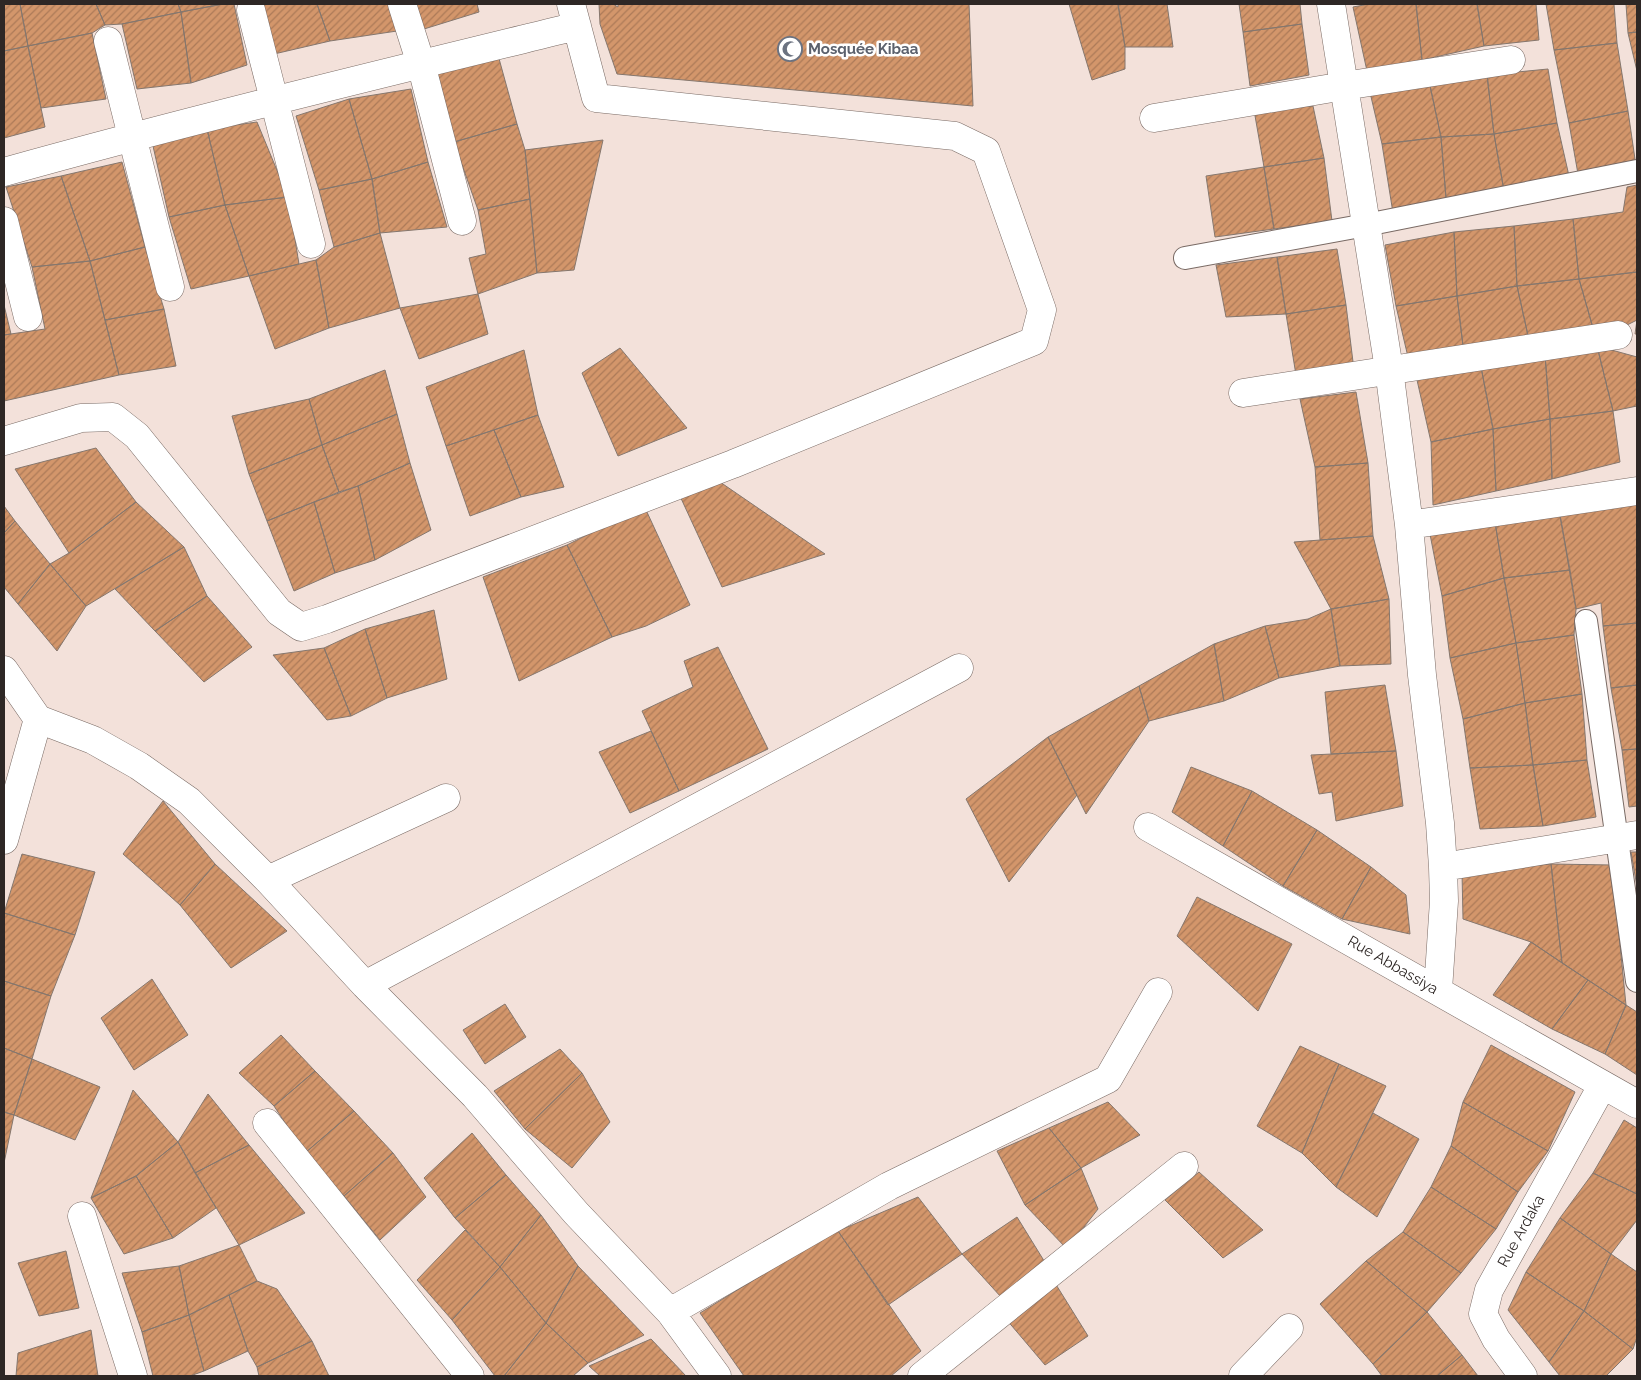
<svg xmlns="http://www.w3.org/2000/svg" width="1641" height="1380" font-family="Raleway,sans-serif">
<defs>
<pattern id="building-hatch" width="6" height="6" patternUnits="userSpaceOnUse" patternTransform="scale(1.25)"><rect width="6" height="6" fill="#d3966b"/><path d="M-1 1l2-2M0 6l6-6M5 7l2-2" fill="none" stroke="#ac7a58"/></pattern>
</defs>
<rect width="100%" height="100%" fill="#f3e1da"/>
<path fill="url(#building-hatch)" stroke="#85776e" d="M4,4H20L28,46L4,51Z
M20,4H96L105,25L92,33L28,46Z
M96,4H178L181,12L122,24L105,25Z
M178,4H223L181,12Z
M223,4H234L247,65L191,83L181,12Z
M260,4H317L330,41L274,54Z
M317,4H388L397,31L330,41Z
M416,4H477L479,12L424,29Z
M599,4H613L618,7V4H969L973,106L617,74L600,24Z
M1069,4H1118L1125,47V69L1092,80Z
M1118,4H1167L1173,47H1125Z
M1239,4H1300L1302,24L1243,32Z
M1369,4H1416L1422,60L1367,71L1353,7Z
M1416,4H1477L1484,46L1422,60Z
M1477,4H1536L1539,40L1484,46Z
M1546,4H1614L1617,43L1554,50Z
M1626,4H1637V32L1628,33Z
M181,12L191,83L137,89L122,24Z
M1302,24L1309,75L1250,86L1243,32Z
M1637,32V71L1628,33Z
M92,33L106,99L41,108L28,46Z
M1617,43L1628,111L1569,123L1554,50Z
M28,46L45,127L4,138V51Z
M498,55L517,124L454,142L435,68Z
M1548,69L1557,123L1494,134L1487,75Z
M1487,75L1494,134L1441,137L1429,81Z
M1429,81L1441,137L1382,144L1369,88Z
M411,89L428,162L372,179L349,99Z
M349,99L372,179L319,190L296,116Z
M1313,106L1324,158L1264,167L1254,110Z
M1628,111L1636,166L1578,174L1569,123Z
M257,122L288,197L225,205L207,129Z
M1557,123L1569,176L1504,191L1494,134Z
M517,124L525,150L530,199L478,210L454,142Z
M207,129L225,205L169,217L153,146Z
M1494,134L1504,191L1446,198L1441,137Z
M1441,137L1446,198L1393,213L1382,144Z
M603,140L574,270L537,273L525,150Z
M1324,158L1332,221L1274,229L1264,167Z
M122,162L145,247L90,261L61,176Z
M428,162L447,227L380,233L372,179Z
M1264,167L1274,229L1215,237L1206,176Z
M61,176L90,261L32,267L6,187Z
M372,179L380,233L334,247L319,190Z
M1637,185V272L1579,279L1573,219L1623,212L1627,187Z
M288,197L299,264L249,276L225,205Z
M530,199L537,273L478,294L469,258L486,254L478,210Z
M225,205L249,276L191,289L169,217Z
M1573,219L1579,279L1517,286L1514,226Z
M1514,226L1517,286L1457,296L1454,232Z
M1454,232L1457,296L1396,306L1385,245Z
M380,233L400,308L329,328L316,260L334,247Z
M145,247L164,309L105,320L90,261Z
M1337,249L1346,305L1286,314L1277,257Z
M1277,257L1286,314L1226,317L1216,265Z
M316,260L329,328L275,349L249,276Z
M90,261L119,375L4,401V335L45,329L32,267Z
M1637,272V334H1635L1637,320L1625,326L1593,328L1579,279Z
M1579,279L1593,328L1529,340L1517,286Z
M1517,286L1529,340L1464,354L1457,296Z
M478,294L488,334L419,359L400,308Z
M1457,296L1464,354L1408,357L1396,306Z
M4,305L11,334L4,335Z
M1346,305L1354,370L1296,375L1286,314Z
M164,309L176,366L119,375L105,320Z
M1597,346L1637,357V406L1613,411Z
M1597,346L1613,411L1550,419L1545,355Z
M620,348L687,428L618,456L582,373Z
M524,350L538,415L446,446L426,387Z
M1545,355L1550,419L1493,429L1481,367Z
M1481,367L1493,429L1431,442L1417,380Z
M385,370L397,414L322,445L309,399Z
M1356,392L1368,463L1315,467L1300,399Z
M309,399L322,445L249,474L232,416Z
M1613,411L1620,462L1552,479L1550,419Z
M397,414L410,463L358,486L339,492L322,445Z
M538,415L564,487L521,497L494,430Z
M1550,419L1552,479L1496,491L1493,429Z
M1493,429L1496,491L1433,505L1431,442Z
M494,430L521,497L470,516L446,446Z
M322,445L339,492L267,521L249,474Z
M96,448L136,502L69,553L15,469Z
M410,463L431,530L375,560L358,486Z
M1368,463L1373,536L1320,540L1315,467Z
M720,482L825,554L722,587L679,494Z
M358,486L375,560L335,573L314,502Z
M1637,499V623L1603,626L1601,603L1576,609L1558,504Z
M136,502L184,547L86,606L50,564L69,553Z
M314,502L335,573L294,591L267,521Z
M1558,504L1570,570L1504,578L1495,522Z
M4,506L15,521L4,533Z
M646,510L690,605L646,626L612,637L567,545L607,525Z
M15,521L50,564L18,604L4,587V533Z
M1495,522L1504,578L1442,596L1429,529Z
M1373,536L1389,599L1331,609L1294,542Z
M567,545L612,637L519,681L483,577Z
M184,547L207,596L155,631L115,589Z
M50,564L86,606L57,651L18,604Z
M1570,570L1576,609L1574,635L1516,643L1504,578Z
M1504,578L1516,643L1450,658L1442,596Z
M207,596L252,647L204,682L155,631Z
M1389,599L1391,664L1340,666L1331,609Z
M1331,609L1340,666L1279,678L1265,626L1308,619Z
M434,610L447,679L387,698L365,629Z
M1637,623V685L1611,688L1603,626Z
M1265,626L1279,678L1224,701L1214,644Z
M365,629L387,698L351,716L324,648Z
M1574,635L1582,694L1525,703L1516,643Z
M1516,643L1525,703L1463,719L1450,658Z
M1214,644L1224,701L1149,721L1139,686Z
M718,647L768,749L679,791L642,711L693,687L684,661Z
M324,648L351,716L327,720L273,655Z
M1385,685L1396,751L1331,754L1325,692Z
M1637,685V749L1622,750L1611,688Z
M1139,686L1149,721L1086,814L1048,737Z
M1582,694L1587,760L1533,765L1525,703Z
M1525,703L1533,765L1470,768L1463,719Z
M651,731L679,791L630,813L599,752Z
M1048,737L1077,795L1009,882L966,799Z
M1637,749V806L1629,807L1622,750Z
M1396,751L1403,806L1336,821L1332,792L1319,794L1311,755Z
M1587,760L1596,817L1543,826L1533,765Z
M1533,765L1543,826L1480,829L1470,768Z
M1191,767L1252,791L1223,846L1172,812Z
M1252,791L1317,830L1283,886L1223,846Z
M163,801L215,864L180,905L123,854Z
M1317,830L1371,867L1342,919L1283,886Z
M1631,852H1637V887Z
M22,854L95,872L75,935L4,913Z
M215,864L287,931L231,968L180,905Z
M1551,864L1562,963L1531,942L1463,919L1462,872Z
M1551,864L1612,865L1626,1005L1562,963Z
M1371,867L1406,895L1410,934L1342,919Z
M1197,897L1292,944L1258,1011L1177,936Z
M4,913L75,935L51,996L4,981Z
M1531,942L1588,980L1552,1029L1493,995Z
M152,979L188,1035L134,1070L101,1018Z
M1588,980L1626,1005L1605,1054L1552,1029Z
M4,981L51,996L32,1059L4,1048Z
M505,1004L526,1037L485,1064L463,1030Z
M1626,1005L1637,1012V1075L1605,1054Z
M281,1035L315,1071L274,1106L239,1073Z
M1491,1045L1575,1092L1548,1151L1463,1102Z
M1300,1046L1339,1064L1302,1153L1257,1126Z
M4,1048L32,1059L14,1115L4,1112Z
M560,1049L582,1073L525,1129L494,1091Z
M32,1059L100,1087L75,1140L14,1115Z
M1339,1064L1386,1086L1336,1187L1302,1153Z
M315,1071L354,1111L305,1153L274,1106Z
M582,1073L610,1122L572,1168L525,1129Z
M133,1090L178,1142L136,1176L91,1198Z
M208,1094L249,1145L195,1173L178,1142Z
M1108,1102L1140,1135L1081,1168L1049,1128Z
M1463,1102L1548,1151L1518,1192L1451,1146Z
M354,1111L393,1153L344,1196L305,1153Z
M4,1112L14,1115L4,1163Z
M1373,1113L1419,1139L1377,1217L1336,1187Z
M1624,1120L1637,1128V1194L1593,1173Z
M1049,1128L1081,1168L1025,1205L997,1151Z
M472,1133L506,1175L455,1218L424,1178Z
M178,1142L216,1208L173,1238L136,1176Z
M249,1145L305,1213L239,1245L195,1173Z
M1451,1146L1518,1192L1496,1229L1431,1187Z
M393,1153L426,1197L380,1240L344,1196Z
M1081,1168L1098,1209L1067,1249L1025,1205Z
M1199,1172L1263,1230L1223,1258L1165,1200Z
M1593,1173L1637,1194V1220L1611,1254L1560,1218Z
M506,1175L541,1215L500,1267L455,1218Z
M136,1176L173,1238L124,1254L91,1198Z
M1431,1187L1496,1229L1461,1273L1403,1232Z
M918,1197L962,1254L888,1305L838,1231Z
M541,1215L578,1266L546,1323L500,1267Z
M1017,1217L1046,1264L1001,1297L962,1254Z
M1560,1218L1611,1254L1584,1311L1526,1272Z
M465,1230L500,1267L452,1320L417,1280Z
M838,1231L921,1351L891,1376H744L700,1313L791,1257Z
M1403,1232L1461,1273L1427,1312L1366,1261Z
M239,1245L257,1281L189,1315L179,1266Z
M66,1251L79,1308L39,1316L18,1263Z
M1611,1254L1637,1272V1337L1633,1349L1584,1311Z
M1366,1261L1427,1312L1373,1364L1320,1304Z
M179,1266L189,1315L142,1332L122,1273Z
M578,1266L644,1335L588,1363L546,1323Z
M500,1267L546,1323L504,1376H495L452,1320Z
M1526,1272L1584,1311L1549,1362L1508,1310Z
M257,1281L277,1289L312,1341L257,1367L248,1351L229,1295Z
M1055,1283L1088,1336L1045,1365L1006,1319Z
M229,1295L248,1351L204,1371L189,1315Z
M1584,1311L1633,1349L1606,1376H1560L1549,1362Z
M1427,1312L1462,1355L1437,1376H1382L1373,1364Z
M189,1315L204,1371L190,1376H153L142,1332Z
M546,1323L588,1363L573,1376H504Z
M91,1330L98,1376H16L18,1353Z
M651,1339L686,1376H600L589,1366Z
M312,1341L329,1376H259L257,1367Z
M1462,1355L1478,1376H1437Z"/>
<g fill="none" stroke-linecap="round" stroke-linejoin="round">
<defs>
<path id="lane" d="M1185,258L1366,225L1637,171
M1586,621L1637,981"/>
<path id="street" d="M402,4L421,64L462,221
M1331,4L1389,369L1409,525L1422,675L1440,823L1443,867L1444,901L1438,990
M251,10L311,244
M108,41L170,287
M1154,118L1344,86L1511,60
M4,172C194,119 385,73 577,26
M4,221L28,317
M1243,393L1618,335
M4,441L81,418L113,417L137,436L279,612L301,627L327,619L733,464L1034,341L1042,310L986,151L955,136L596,98L571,4
M1409,525L1637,491
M4,670L38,719L93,740L139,766L189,801L268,880L365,985L475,1096L576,1213L670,1312L717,1376
M1148,827L1637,1104
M4,840L38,719
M1443,867L1637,835
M268,880L446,798
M365,985L959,668
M267,1123L470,1376
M82,1216L133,1376
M670,1312L889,1186L1108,1079L1158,992
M922,1376L1184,1166
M1243,1376L1289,1328
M1523,1376L1496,1339L1483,1314L1489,1290L1602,1086"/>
</defs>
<use href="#lane" stroke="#796a64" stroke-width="24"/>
<use href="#street" stroke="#796a64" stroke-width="29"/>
<use href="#lane" stroke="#fff" stroke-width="22"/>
<use href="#street" stroke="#fff" stroke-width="28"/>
</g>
<defs>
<symbol id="mosque-ring" viewBox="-11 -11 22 22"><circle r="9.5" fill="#fff" stroke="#6b7280" stroke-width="1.5"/><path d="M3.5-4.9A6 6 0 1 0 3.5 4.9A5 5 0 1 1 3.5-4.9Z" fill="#6b7280"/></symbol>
</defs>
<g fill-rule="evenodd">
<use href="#mosque-ring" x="776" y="35" width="28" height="28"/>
</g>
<g text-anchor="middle" stroke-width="5" stroke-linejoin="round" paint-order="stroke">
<g font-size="15" font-weight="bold" fill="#5b616d" stroke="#fff" text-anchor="start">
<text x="808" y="54">Mosquée Kibaa</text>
</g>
<g font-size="15" fill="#2e2725" stroke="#fff">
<text transform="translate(1393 965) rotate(30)" y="5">Rue Abbassiya</text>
<text transform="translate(1521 1231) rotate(-61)" y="5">Rue Ardaka</text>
</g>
</g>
<rect width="1641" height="1380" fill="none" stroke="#2e2725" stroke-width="10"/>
</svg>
